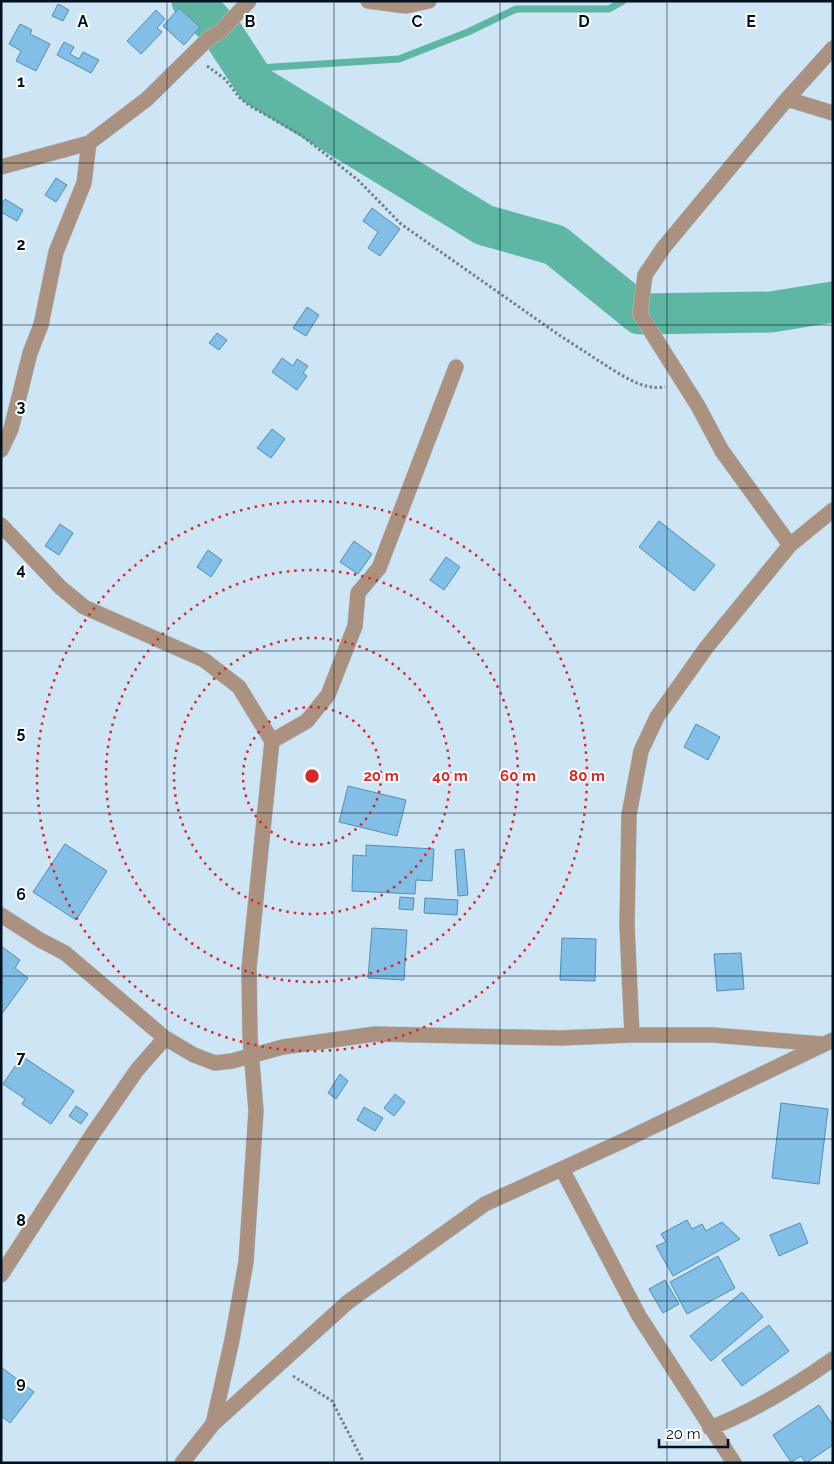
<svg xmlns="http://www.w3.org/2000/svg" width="834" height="1464" font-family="Raleway,sans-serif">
<rect width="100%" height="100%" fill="#cee5f6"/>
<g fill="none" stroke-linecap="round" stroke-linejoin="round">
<path stroke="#5eb6a3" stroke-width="7" d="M244,69L399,59L468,32L516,9H609L623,1"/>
<path stroke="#5eb6a3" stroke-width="41" d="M192,1L221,31L257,86L484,225L555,245L640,314L771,312L833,302"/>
</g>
<path fill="#82bee6" stroke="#538eb4" d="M58,4L69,10L63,21L52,16Z
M179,8L200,27L184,45L163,26Z
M156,10L165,19L157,28L162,32L141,54L127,41Z
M20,24L32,30L30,34L50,44L36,71L16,61L21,51L9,44Z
M64,42L74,47L70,54L79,59L83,52L99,60L91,73L57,55Z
M56,178L67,185L56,202L45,195Z
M5,199L23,210L17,221L1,212V205Z
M372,208L400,229L380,256L368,248L378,232L363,221Z
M307,307L319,315L306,336L293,328Z
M217,333L227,340L219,350L209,343Z
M282,358L293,366L297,359L308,366L303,373L307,376L297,390L272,372Z
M272,429L285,439L271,458L257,448Z
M659,521L715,565L694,591L639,547Z
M60,524L73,533L59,555L45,546Z
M354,541L372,554L358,574L340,562Z
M208,550L222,560L211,577L197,567Z
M446,557L460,567L444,590L430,580Z
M696,724L720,737L708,760L684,747Z
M348,786L406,800L397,836L339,822Z
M65,844L107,871L76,920L33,892Z
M366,845L434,849L432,881L416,880L415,894L352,891L353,855L366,856Z
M464,849L468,895L458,896L455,850Z
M400,897L414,898L413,910L399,909Z
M425,898L458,900L457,915L424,913Z
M372,928L407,930L404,980L368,978Z
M562,938L596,939L595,981L560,980Z
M1,946L20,960L15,968L28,978L1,1015Z
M741,953L744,989L717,991L714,954Z
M22,1056L74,1091L51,1124L22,1104L25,1099L3,1084Z
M340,1074L348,1081L336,1099L328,1093Z
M395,1094L405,1102L394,1116L384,1108Z
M781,1103L828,1109L819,1184L772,1178Z
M76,1106L88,1114L81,1124L69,1116Z
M364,1107L383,1118L375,1131L357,1120Z
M687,1220L692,1229L702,1224L706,1231L722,1222L740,1239L673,1276L656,1246L666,1242L661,1234Z
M800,1223L808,1243L779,1256L770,1235Z
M718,1256L735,1288L687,1314L670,1282Z
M665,1280L679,1304L663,1313L649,1289Z
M742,1292L763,1317L711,1361L690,1336Z
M769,1325L789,1351L742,1386L722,1360Z
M1,1367L34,1392L10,1423L1,1416Z
M819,1405L833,1425V1445L806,1463L801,1456L791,1462L773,1435Z"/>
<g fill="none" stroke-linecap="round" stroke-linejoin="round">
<defs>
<path id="minor" d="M368,1L406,6L429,1
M787,99L833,113
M1,167L89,143L147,99L209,38L221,31L249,1
M1,450L11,429L30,353L41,325L56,252L84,183L89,143
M1,525L60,587L84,607L204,660L239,687L272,741L249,968L250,1037L256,1111L246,1262L232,1340L213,1424
M790,545L722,451L698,406L640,314L645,275L664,247L787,99L833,48
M272,741L307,721L328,695L355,626L358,593L379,568L456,367
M1,915L40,940L65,953L165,1038L194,1055L215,1063L232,1061L283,1047L375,1034L560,1038L632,1035H713L822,1044
M632,1035L627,926L629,815L641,751L657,717L706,648L790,545L833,510
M562,1169L639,1316L734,1463
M1,1275L92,1135L137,1070L165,1038
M710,1428C754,1411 795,1386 833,1359
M182,1463L213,1424L348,1302L485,1204L625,1140L833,1040"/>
</defs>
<use href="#minor" stroke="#adc3d4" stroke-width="16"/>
<path stroke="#6d8291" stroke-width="3" stroke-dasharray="2.5 2.5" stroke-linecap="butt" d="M207,66L225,79L239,97L250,106L301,135L358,180L401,224L559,335L613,370C630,380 645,390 665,387
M293,1376L332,1401L364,1463"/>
<use href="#minor" stroke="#ab917f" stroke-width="15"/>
</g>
<path fill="none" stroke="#001220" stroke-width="1" stroke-opacity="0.55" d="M167,1V1463M334,1V1463M500,1V1463M667,1V1463M1,163H833M1,325H833M1,488H833M1,651H833M1,813H833M1,976H833M1,1139H833M1,1301H833"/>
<g fill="none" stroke="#d62828" stroke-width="2.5" stroke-dasharray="2.5 5">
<circle cx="312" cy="776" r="69"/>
<circle cx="312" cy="776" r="138"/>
<circle cx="312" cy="776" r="206"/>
<circle cx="312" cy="776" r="275"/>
</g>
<g font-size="16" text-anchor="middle" font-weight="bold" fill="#001220" stroke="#fff" stroke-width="4" stroke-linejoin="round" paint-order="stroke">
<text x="83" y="27">A</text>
<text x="250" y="27">B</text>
<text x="417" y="27">C</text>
<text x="584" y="27">D</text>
<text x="751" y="27">E</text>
<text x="21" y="87">1</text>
<text x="21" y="250">2</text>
<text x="21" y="412">3</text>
<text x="21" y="575">4</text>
<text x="21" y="738">5</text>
<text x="21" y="900">6</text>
<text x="21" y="1063">7</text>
<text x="21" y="1226">8</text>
<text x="21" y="1388">9</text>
</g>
<circle cx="312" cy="776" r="8" fill="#d62828" stroke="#fff" stroke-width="2.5"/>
<g font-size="15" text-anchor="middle" font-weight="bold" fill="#d62828" stroke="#fff" stroke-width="4" stroke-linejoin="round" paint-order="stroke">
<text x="381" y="781">20 m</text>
<text x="450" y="781">40 m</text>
<text x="518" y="781">60 m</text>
<text x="587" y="781">80 m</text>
</g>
<rect width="834" height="1464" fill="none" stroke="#001220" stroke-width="5"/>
<path d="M659 1439v8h69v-8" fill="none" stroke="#001220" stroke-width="2.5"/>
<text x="666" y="1439" font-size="15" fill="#001220" stroke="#ffffff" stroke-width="4" paint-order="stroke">20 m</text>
</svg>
